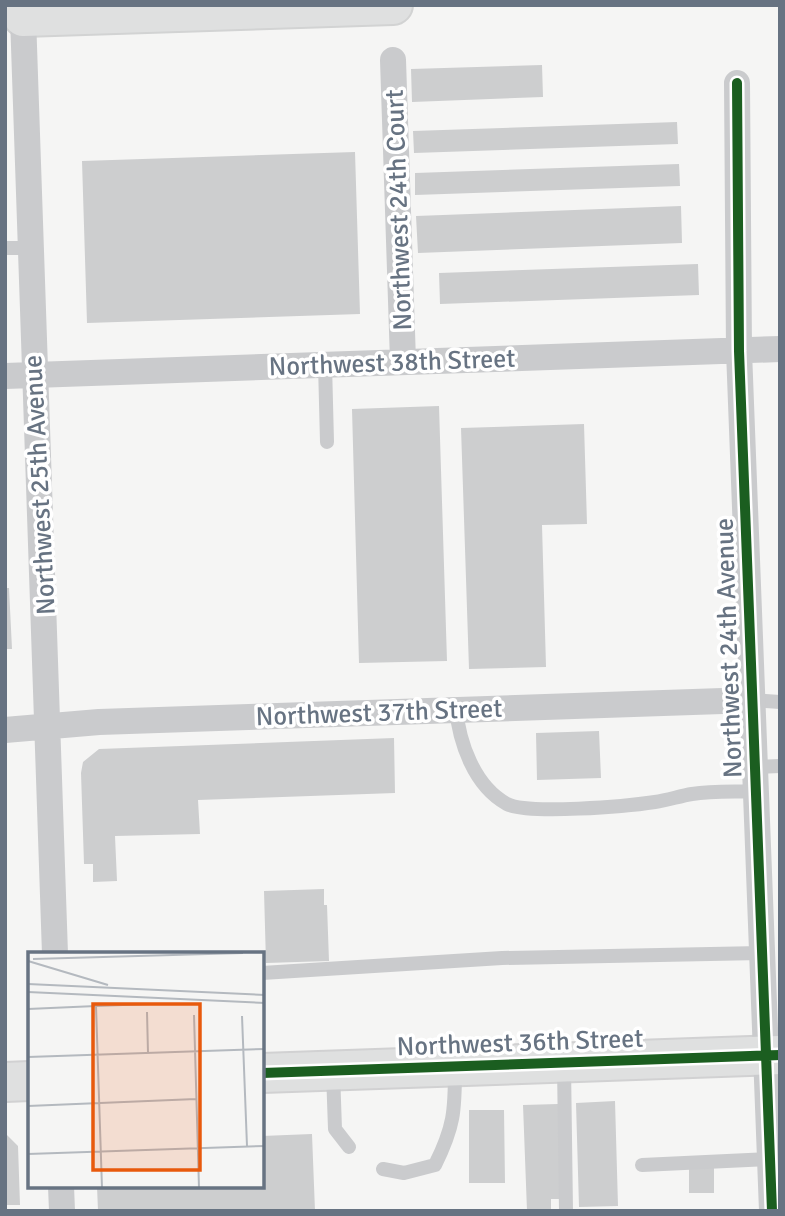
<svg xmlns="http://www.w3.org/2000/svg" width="785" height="1216" font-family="Signika,sans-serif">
<rect width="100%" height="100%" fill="#f5f5f4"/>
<path fill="#cdcecf" d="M542,65L543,97L412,102L411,69Z
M677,122L678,144L414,153L413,131Z
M355,152L360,314L87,323L82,161Z
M679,164L680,186L415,195V173Z
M681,206L682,243L418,253L416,216Z
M698,264L699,295L440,304L439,273Z
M439,406L447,661L359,663L352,409Z
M584,424L587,524L542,525L546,667L469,669L461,428Z
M5,588H9L12,649H5Z
M599,731L601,778L537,780L536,733Z
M394,738L395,793L198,800L200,834L115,836L117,881L93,882V864H84L81,773L83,762L99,749Z
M324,889V905H327L329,961L266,963L264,891Z
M615,1101L618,1206L579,1207L576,1103Z
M558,1104L562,1199H551V1211H527L523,1105Z
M469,1110H504L505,1183H469Z
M5,1133L18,1146L20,1205H5Z
M312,1134L315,1211H98L97,1186H262V1136Z
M689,1167H714V1193H689Z"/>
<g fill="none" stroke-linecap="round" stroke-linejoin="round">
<defs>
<path id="primary" d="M262,1073L780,1055
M5,1082L30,1081"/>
<path id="motorway" d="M23,17L393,5"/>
</defs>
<use href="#primary" stroke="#d1d1d2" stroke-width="42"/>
<use href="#motorway" stroke="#d2d3d3" stroke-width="42"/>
<path stroke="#cacbcd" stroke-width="14" d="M5,248H30
M325,364L327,442
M752,700L780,702
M456,708C459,742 474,786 507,804C527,815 629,806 655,802C668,800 680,796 692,794C713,791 735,792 756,791
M755,767L780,766
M262,973L502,958L761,953
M564,1065L566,1211
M333,1072L335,1129L349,1147
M642,1165L770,1159
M383,1169L404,1173L435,1165C454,1127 455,1111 455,1069"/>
<path stroke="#cacbcd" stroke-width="26" d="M23,17L55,954
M393,60L403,361
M737,83L739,351L772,1211
M5,376L780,349
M5,730L99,722L752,700
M61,1186L62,1211"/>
<use href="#primary" stroke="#dfe0e0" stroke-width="38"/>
<use href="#motorway" stroke="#dfe0e0" stroke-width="38"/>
<defs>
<path id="cycleway" d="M737,83L739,351L772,1211
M262,1073L780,1055"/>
</defs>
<use href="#cycleway" stroke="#fff" stroke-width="15"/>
<use href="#cycleway" stroke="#1b5e20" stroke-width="10"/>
</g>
<g text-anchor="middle" stroke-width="7" stroke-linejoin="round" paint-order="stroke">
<g font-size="26" fill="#677382" stroke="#fff">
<text transform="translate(398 210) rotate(-92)" y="9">Northwest 24th Court</text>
<text transform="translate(392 362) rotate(-2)" y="9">Northwest 38th Street</text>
<text transform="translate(39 485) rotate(-93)" y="9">Northwest 25th Avenue</text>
<text transform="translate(728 648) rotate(-92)" y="9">Northwest 24th Avenue</text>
<text transform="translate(379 712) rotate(-2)" y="9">Northwest 37th Street</text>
<text transform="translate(520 1042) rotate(-2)" y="9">Northwest 36th Street</text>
</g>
</g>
<g transform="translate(28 952)">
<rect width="236" height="236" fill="#f5f5f4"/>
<path fill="none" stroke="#b4b9bf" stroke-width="2" d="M5,7L215,1M0,9L80,33M0,32L237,43M0,40L237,51M68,54L74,236M68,54L122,52M0,57L68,54M119,60L120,101M166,63L171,236M214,64L219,194M0,105L237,97M0,154L168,147M0,202L237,194"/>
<path fill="#e8590c" fill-opacity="0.15" stroke="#e8590c" stroke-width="3.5" d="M65,52H172V218H65Z"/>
<rect width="236" height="236" fill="none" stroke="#677382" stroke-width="3.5"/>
</g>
<rect width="785" height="1216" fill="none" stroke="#677382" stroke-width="14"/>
</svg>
